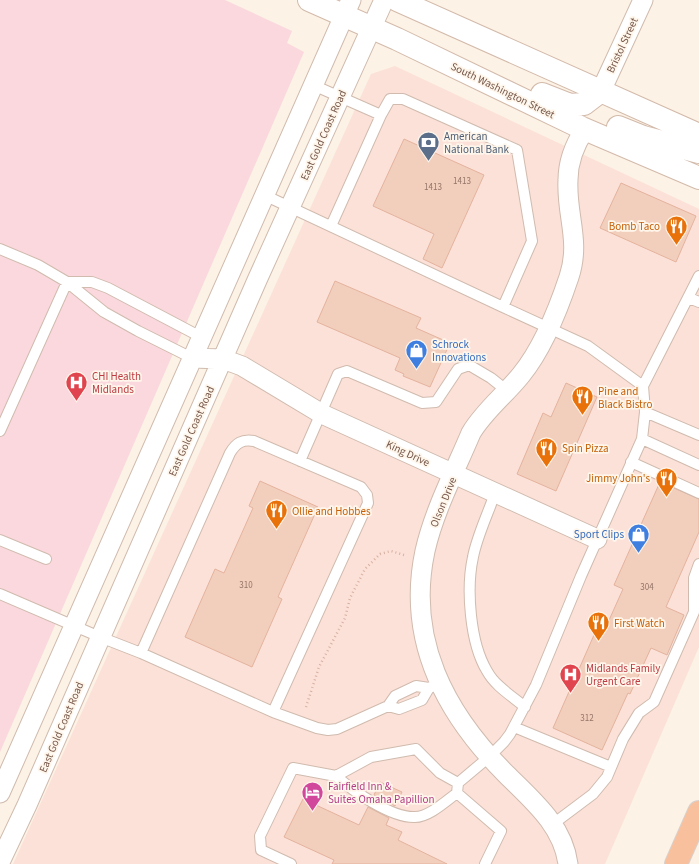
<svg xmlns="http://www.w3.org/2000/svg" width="699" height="864" font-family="'Source Sans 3',sans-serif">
<rect width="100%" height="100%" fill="#fcf2e5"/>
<path fill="#fce1d9" d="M395,66L699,209V647L605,864H13L371,74Z"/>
<path fill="#fad8de" d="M0,0H225L292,31L287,43L304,52L0,752Z"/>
<path fill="#f2cebd" stroke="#e4b39d" d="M404,139L484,175L442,268L423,259L434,234L373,206Z
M621,183L696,216L676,262L600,228Z
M335,281L421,318L416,328L450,343L430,387L403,376L404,374L395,370L400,358L317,322Z
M566,383L597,397L556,491L517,474L543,413L551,417Z
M260,481L318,507L278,597L282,599L252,667L185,637L215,569L224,573L253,508L249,506Z
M660,482L699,499V532L666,607L684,615L667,655L651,648L630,694L628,693L602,750L553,728L594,635L601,638L623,589L614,585Z
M380,782L402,792L395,806L374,795Z
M303,799L359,825L368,807L389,818L386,825L402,832L398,840L447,864H332L334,860L284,837Z"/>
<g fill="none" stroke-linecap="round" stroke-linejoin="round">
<defs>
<path id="service" d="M313,85L381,115L390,99H403L517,150L532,241L503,307L588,346L643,386
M264,195L503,307
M331,226L381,115
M0,249L38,265L67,282L104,312L138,331L192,358
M67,282H92L108,288L201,337
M689,298L699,302
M645,412L699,435
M0,431L67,282
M642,439L699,465
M300,461L338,374L347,371L422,403L436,402L458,369L469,365L491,378L506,390
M631,462L699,493
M495,493C488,514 477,536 473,557C466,589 470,643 487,671C495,686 512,696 525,707
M0,540L46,559
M0,594L100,637L141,653
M388,706L399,709L422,700L429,688
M273,712L368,503L367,495L361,487L254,441C242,439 236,443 230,453L141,653L273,712L317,728L328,730L337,729L388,706L395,696L416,686L429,688L439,684
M514,727L611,767
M336,776C353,791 391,818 415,817C429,817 446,801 457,793
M553,824L593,794L607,777L623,739L639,713L654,702L694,612V578L699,564
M291,864L261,850L260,836L293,768L336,776L371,757L416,749L440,773L458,783
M485,864L501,831L457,793L458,783L489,757L504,742L510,734L536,685L581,576L642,439L645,412L643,386L699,276"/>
<path id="minor" d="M601,91L643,0
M192,358L223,359L242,366L322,414L597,539
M0,793L351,0
M0,862L27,805L258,278L384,0
M568,864C563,825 532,800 506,774C445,713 406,640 425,551C434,511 455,471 471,433C484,411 505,395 521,375C543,348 558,310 569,277C581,241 566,215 568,180C568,162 575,144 585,129"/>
<path id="secondary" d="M309,0L397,39L582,128L699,178
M397,0L699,135
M542,94L570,105L584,104L601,91
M618,127L643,137L699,152"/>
<path id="trunk" d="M676,864L699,812"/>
</defs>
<use href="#service" stroke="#d0bbae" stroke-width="12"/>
<use href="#minor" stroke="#d0bbae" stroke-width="21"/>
<use href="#secondary" stroke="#d3baab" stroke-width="24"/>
<use href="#trunk" stroke="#d8d0cc" stroke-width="24"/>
<path stroke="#d7b1a0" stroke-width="2.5" stroke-dasharray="1 3" stroke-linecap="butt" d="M306,707L319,667L345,618L350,598L365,569L380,554L391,551L404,555"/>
<use href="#service" stroke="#fff" stroke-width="10"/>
<use href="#minor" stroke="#fff" stroke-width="19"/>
<use href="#secondary" stroke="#fff" stroke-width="22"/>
<use href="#trunk" stroke="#f8c09d" stroke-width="22"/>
</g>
<defs>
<symbol id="bank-pin" viewBox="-11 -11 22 30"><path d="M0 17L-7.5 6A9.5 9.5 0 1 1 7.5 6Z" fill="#5c6f8a" stroke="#fff6eb"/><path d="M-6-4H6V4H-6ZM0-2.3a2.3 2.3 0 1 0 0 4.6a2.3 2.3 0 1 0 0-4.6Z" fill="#fff"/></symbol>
<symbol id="restaurant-pin" viewBox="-11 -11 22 30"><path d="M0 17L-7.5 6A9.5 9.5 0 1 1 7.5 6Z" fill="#e8710a" stroke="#fff6eb"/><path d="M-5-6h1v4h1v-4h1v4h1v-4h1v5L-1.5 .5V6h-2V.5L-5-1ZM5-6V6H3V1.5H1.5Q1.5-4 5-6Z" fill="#fff"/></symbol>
<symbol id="shop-pin" viewBox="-11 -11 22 30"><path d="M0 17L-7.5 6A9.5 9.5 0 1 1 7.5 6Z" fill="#3f7fe0" stroke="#fff6eb"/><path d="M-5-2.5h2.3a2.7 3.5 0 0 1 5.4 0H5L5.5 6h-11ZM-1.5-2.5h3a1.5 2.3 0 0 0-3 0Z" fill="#fff"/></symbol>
<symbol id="hospital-pin" viewBox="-11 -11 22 30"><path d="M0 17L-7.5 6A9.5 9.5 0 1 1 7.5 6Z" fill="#e0444e" stroke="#fff6eb"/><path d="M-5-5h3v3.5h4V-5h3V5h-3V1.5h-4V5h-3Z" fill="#fff"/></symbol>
<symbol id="hotel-pin" viewBox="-11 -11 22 30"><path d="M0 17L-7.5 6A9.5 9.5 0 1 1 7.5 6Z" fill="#d1479c" stroke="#fff6eb"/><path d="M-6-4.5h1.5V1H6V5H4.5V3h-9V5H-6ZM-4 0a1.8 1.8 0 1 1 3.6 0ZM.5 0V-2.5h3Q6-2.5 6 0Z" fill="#fff"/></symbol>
</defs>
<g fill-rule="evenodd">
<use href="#bank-pin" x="416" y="130" width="25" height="34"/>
<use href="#restaurant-pin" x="664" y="214" width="25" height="34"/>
<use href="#shop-pin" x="404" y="338" width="25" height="34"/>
<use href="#hospital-pin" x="64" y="370" width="25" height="34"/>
<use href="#restaurant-pin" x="570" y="384" width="25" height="34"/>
<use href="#restaurant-pin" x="534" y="436" width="25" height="34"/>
<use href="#restaurant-pin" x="654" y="466" width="25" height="34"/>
<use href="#restaurant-pin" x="264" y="498" width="25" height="34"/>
<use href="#shop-pin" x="626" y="522" width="25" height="34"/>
<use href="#restaurant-pin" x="586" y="610" width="25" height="34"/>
<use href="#hospital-pin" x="558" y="662" width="25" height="34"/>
<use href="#hotel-pin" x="300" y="780" width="25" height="34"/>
</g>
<g text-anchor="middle" stroke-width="3.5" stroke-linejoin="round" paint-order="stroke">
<g font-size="9" fill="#947567">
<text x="462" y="184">1413</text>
<text x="433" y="190">1413</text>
<text x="246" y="588">310</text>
<text x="647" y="590">304</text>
<text x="587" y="721">312</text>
</g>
<g font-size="11" fill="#75574a" stroke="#fff6eb">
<text transform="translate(622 45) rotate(-65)" y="4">Bristol Street</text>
<text transform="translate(503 90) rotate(26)" y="4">South Washington Street</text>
<text transform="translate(323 135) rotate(-66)" y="4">East Gold Coast Road</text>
<text transform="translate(191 431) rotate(-66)" y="4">East Gold Coast Road</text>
<text transform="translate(408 453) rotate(25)" y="4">King Drive</text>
<text transform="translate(443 502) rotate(-68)" y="4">Olson Drive</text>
<text transform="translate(61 727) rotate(-67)" y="4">East Gold Coast Road</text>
</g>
<g font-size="11" fill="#4e5e75" stroke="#fff6eb" text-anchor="start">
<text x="444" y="140">American<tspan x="444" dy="13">National Bank</tspan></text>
</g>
<g font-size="11" fill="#c56008" stroke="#fff6eb" text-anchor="start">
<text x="660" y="230" text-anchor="end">Bomb Taco</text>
<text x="598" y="395">Pine and<tspan x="598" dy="13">Black Bistro</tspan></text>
<text x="562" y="452">Spin Pizza</text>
<text x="650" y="482" text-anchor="end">Jimmy John's</text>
<text x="292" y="515">Ollie and Hobbes</text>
<text x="614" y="627">First Watch</text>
</g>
<g font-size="11" fill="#366cbe" stroke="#fff6eb" text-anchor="start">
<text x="432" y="348">Schrock<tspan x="432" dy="13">Innovations</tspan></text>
<text x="624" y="538" text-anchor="end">Sport Clips</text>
</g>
<g font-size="11" fill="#be3a42" stroke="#fff6eb" text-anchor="start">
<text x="92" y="380">CHI Health<tspan x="92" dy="13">Midlands</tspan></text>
<text x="586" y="672">Midlands Family<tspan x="586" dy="13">Urgent Care</tspan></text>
</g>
<g font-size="11" fill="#b23c85" stroke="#fff6eb" text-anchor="start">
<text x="328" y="790">Fairfield Inn &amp;<tspan x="328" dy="13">Suites Omaha Papillion</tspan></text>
</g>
</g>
</svg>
